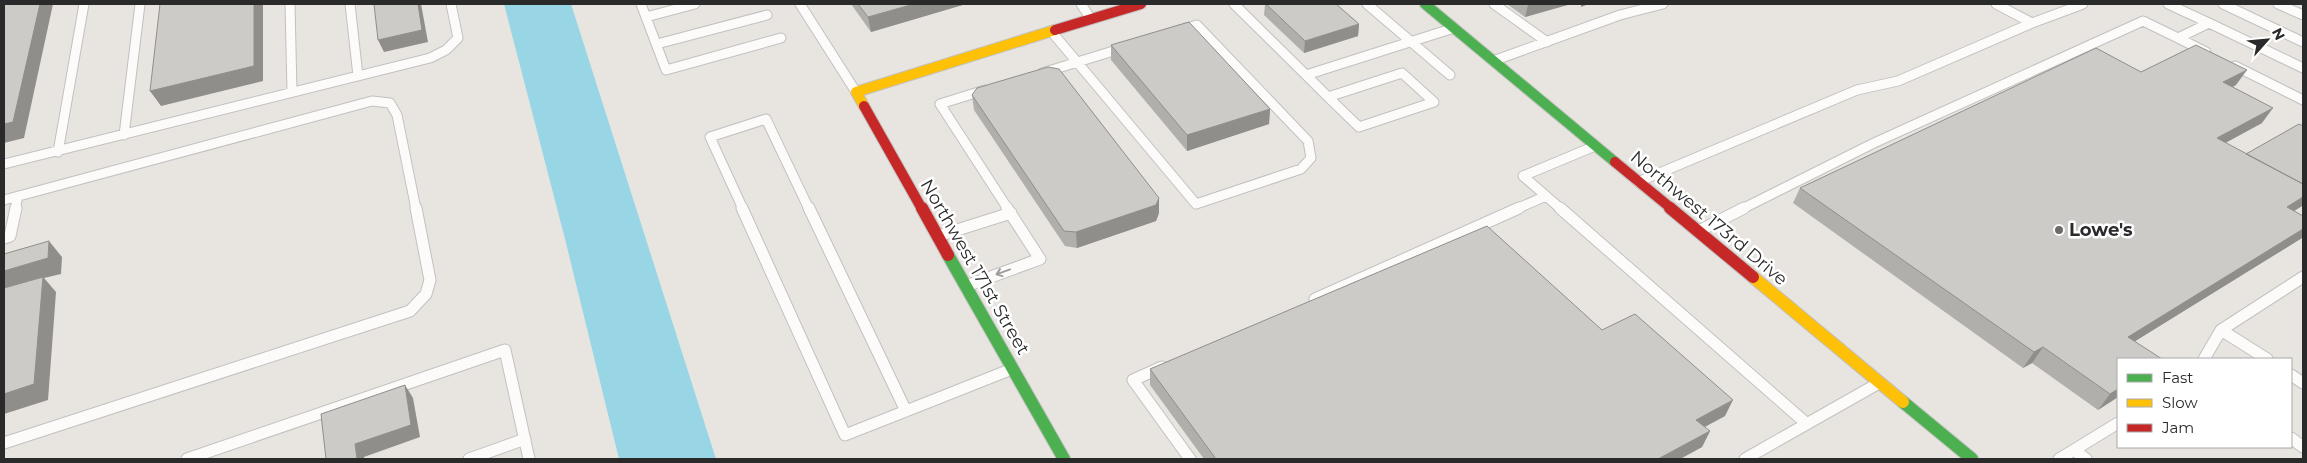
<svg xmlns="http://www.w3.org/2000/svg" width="2307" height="463" font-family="Montserrat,sans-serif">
<rect width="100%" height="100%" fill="#e8e5e0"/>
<path fill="#98d6e6" d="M504,4H571L716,459H619L565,239Z"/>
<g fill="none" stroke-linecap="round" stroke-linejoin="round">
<defs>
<path id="lane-far1" d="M290,4L292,92
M350,4L358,76
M641,4L666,70L781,38
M800,4L856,92
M1081,4L1091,19
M1234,4L1306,75L1454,28
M1367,4L1450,75
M1494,4L1547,42
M1996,4L2032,23L2083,4
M2168,4L2209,23
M2223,4L2303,42
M2278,4L2303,15
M646,17L695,4
M1051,31L1196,204L1301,169L1311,158L1308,141L1197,25L1180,30
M657,44L767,15
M2206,52L2178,38L2209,23L2303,68
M1493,61L1620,15L1663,4
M2235,66L2303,100
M1042,73L1123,48
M1402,73L1434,102L1359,127L1328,97Z
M1306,75L1328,97
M985,90L940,104L1008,209
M124,135L140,4
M58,152L84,4
M4,164L430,58L446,50L458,38L451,4
M1638,182L1857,90L1898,81L2032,23
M4,200L372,101L390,103L397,115L416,209
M15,209L18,196
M743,209L710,137L766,119L809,209
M1516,209L1546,196
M1561,209L1523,176L1595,146
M1742,209L1874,143L2143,21L2178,38"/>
<path id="lane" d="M742,208L845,435L906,411
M809,208L906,411
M1560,208L1807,424
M1699,231L1744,208
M938,236L1011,213
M4,238L10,236L16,208
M966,286L1040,259L1007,208
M1315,299L1519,208
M2221,330L2303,277
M2204,359L2221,330L2267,359
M1162,367L1133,380L1190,459
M2291,375L2303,383
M906,411L1012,369
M2291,438L2303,447
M4,443L410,311L426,294L430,280L416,208
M187,459L505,350L529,459
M469,459L525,439
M1745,459L1879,383
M2059,459L2074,450
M2086,459L2074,450L2118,423"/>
<path id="fast-far1" d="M1425,4L1615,162"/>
<path id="fast" d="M948,255L1064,459
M1903,402L1972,459"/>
<path id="slow-far1" d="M864,106L856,92L1055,30"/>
<path id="slow" d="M1753,277L1903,402"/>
<path id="jam-far1" d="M1055,30L1141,4
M864,106L922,209
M1615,162L1672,209"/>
<path id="jam" d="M922,208L948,255
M1670,208L1753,277"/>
</defs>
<use href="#lane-far1" stroke="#c1c1c1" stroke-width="11"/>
<use href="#lane" stroke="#c1c1c1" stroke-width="13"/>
<use href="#fast-far1" stroke="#c1c1c1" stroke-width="12"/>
<use href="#fast" stroke="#c1c1c1" stroke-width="14"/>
<use href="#slow-far1" stroke="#c1c1c1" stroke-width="12"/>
<use href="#slow" stroke="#c1c1c1" stroke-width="14"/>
<use href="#jam-far1" stroke="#c1c1c1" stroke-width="12"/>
<use href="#jam" stroke="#c1c1c1" stroke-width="14"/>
<use href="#lane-far1" stroke="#fcfbfa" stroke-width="9"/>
<use href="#lane" stroke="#fcfbfa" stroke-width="11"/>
<use href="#fast-far1" stroke="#4caf50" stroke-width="10"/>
<use href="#fast" stroke="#4caf50" stroke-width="12"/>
<use href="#slow-far1" stroke="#ffc107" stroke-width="10"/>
<use href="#slow" stroke="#ffc107" stroke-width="12"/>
<use href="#jam-far1" stroke="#c62828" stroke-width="10"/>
<use href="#jam" stroke="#c62828" stroke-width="12"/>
</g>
<path fill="#b0afab" d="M851,4H966L871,32Z
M1265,4H1336L1359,24L1358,36L1304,53L1264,15Z
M1507,4H1571L1525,17Z
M1111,45L1270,109L1269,124L1187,151L1111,60Z
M2236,85L2233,87L2262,123L2225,143L2246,154L2303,126V207L2302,206L2294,211L2303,216V236L2302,238L2135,341L2118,359V397L2098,410L2032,363L2023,368L1793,203L1800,188Z
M972,95L1159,198V213L1156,221L1077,248L1065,246L974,110Z
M1602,330L1725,416L1705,427L1710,431L1702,447L1680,459H1204L1150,385V369Z"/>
<path fill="#908e8b" d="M40,4H53L24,138L4,143V124Z
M254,4H263V81L161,106L150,91Z
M418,4H421L428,42L384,52L378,40Z
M914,4H966L871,32L868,17Z
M1533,4H1571L1525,17L1528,5Z
M1581,4H1589L1581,7Z
M1359,24L1358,36L1304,53L1305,41Z
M2247,70L2236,85L2213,97L2223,82Z
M2273,108L2262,123L2205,154L2217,138Z
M1270,109L1269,124L1187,151V135Z
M2303,197V204L2302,206L2275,223L2287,207Z
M1159,198V213L1156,221L1077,248L1076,232Z
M2303,229V236L2302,238L2116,353L2128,337Z
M49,241L62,257L61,274L44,278L56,292L48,400L4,414V271Z
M2043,347L2032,363L2023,368L2034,352Z
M405,385L413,398L420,437L364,457V459H357L355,444Z
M2118,389V397L2098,410L2110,394Z
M1733,400L1725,416L1689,435L1696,420Z
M1710,431L1702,447L1680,459H1658Z"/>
<path fill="#cdcbc7" stroke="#908e8b" d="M4,4H40L13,122L4,124Z
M160,4H254V66L150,91Z
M374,4H418L422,30L378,40Z
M858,4H914L868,17Z
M1266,4H1336L1359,24L1305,41Z
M1189,22L1270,109L1187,135L1111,45Z
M2196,45L2247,70L2223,82L2273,108L2217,138L2303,184V197L2287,207L2303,216V229L2128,337L2162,359H2118V389L2110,394L2043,347L2034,352L1800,188L2096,48L2141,72Z
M1048,67L1059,69L1159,198L1156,205L1076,232L1064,231L972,95L977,88Z
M2299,124L2303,126V184L2246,154Z
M1487,226L1602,330L1635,314L1733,400L1696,420L1710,431L1658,459H1216L1150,369Z
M49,241L48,258L4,271V254Z
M43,277L34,384L4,394V288Z
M405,385L411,425L355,444L357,459H326L321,414Z"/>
<defs><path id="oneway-shaft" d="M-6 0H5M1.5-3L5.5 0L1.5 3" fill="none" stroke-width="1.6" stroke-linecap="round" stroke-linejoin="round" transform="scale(1.25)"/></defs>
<use stroke="#9e9d9c" href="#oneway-shaft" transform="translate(1003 272) rotate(160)"/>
<circle fill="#6c6b6a" stroke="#fff" stroke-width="2" cx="2059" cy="230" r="5"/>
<g text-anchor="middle" stroke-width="5" stroke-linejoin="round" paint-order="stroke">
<g font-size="18" fill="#2a2a2a" stroke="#fff">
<text transform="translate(1709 218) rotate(40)" y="6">Northwest 173rd Drive</text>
<text transform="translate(975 267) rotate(60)" y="6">Northwest 171st Street</text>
</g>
<g font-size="18" font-weight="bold" fill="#2a2a2a" stroke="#fff" text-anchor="start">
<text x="2069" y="236">Lowe's</text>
</g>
</g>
<rect width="2307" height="463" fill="none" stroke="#2a2a2a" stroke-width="10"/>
<rect x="2117" y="358" width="175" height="90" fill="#ffffff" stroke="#aaaaaa"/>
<rect x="2127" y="374" width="25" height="8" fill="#4caf50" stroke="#aaaaaa"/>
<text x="2162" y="383" font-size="15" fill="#2a2a2a">Fast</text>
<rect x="2127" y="399" width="25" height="8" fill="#ffc107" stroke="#aaaaaa"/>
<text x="2162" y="408" font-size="15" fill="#2a2a2a">Slow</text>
<rect x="2127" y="424" width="25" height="8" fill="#c62828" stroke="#aaaaaa"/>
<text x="2162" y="433" font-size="15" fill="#2a2a2a">Jam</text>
<g transform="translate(2267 40) rotate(63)" stroke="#ffffff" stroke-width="4" paint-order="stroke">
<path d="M0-4L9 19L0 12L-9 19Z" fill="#2a2a2a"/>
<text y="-8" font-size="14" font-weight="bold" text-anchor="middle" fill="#2a2a2a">N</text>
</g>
</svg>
